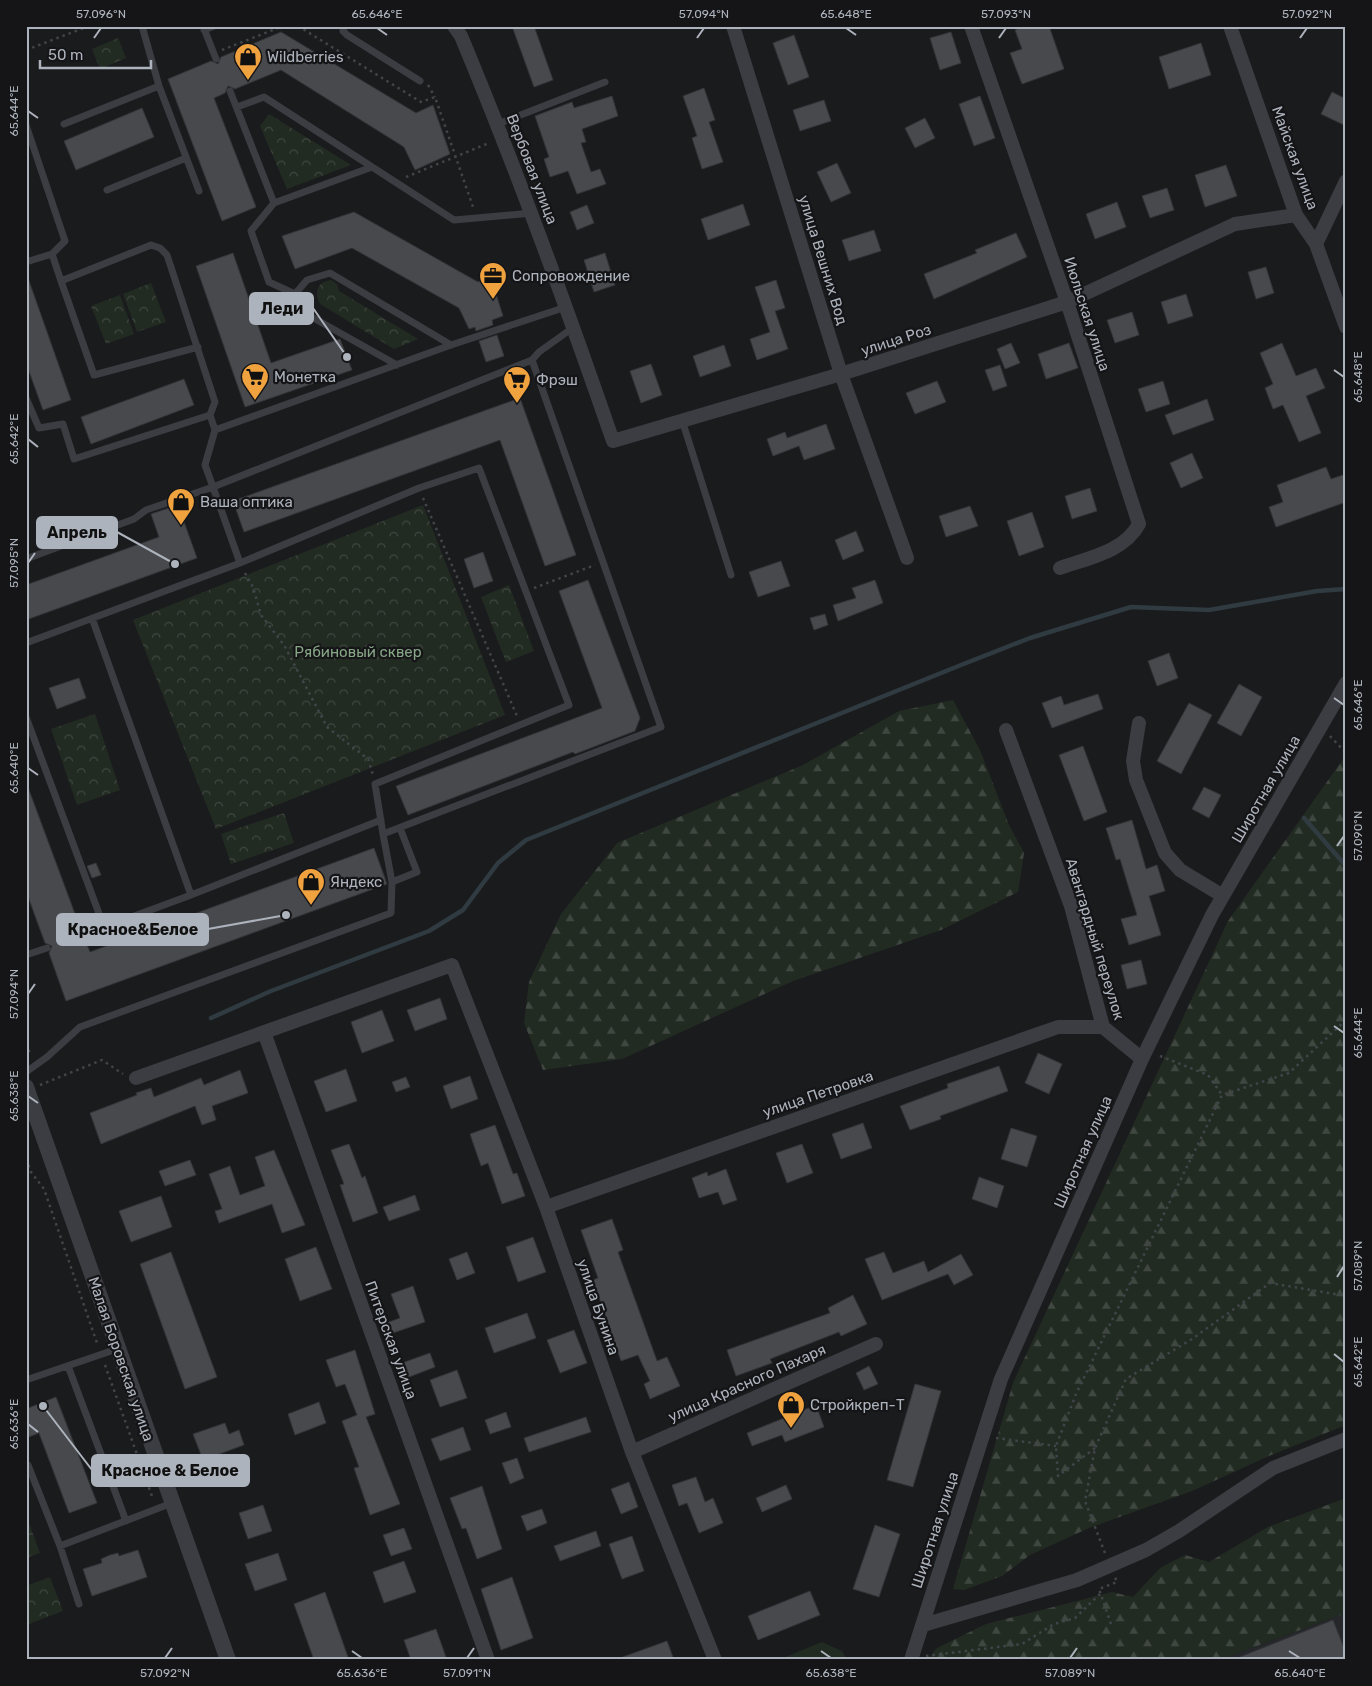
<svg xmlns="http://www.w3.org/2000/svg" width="1372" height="1686" font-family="Rubik,sans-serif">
<defs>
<pattern id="forest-firs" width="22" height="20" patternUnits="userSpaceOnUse" patternTransform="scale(1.25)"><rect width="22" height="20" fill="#222b22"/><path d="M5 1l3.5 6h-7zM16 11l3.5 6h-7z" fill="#3f4740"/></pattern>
<pattern id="park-crowns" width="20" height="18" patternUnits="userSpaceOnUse" patternTransform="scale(1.25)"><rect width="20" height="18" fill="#222b22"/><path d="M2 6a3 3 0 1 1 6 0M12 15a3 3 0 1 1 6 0" fill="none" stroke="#3f4740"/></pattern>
</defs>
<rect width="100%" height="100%" fill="#1a1b1d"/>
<path fill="#26272a" d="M1346,1613V1660H1220Z"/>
<path fill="#222b22" d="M822,1642L842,1651L847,1660H778Z"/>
<path fill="url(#forest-firs)" d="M953,700L980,750L1009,825L1024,853L1018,892L941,930L793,981L622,1059L543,1070L524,1023L529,982L561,914L617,843L803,765L899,711Z
M1346,755V1425L1269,1456L1192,1491L1089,1528L1030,1555L1002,1576L964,1590L953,1589L1013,1383L1228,921Z
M1346,1498V1613L1220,1660H1038L1036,1657L1027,1660H927L937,1648L986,1624L1112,1592L1133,1597L1160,1568L1185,1555L1209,1562L1268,1527Z"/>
<path fill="url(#park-crowns)" d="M118,38L126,58L100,69L92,49Z
M269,114L351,165L287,189L260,126Z
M331,280L337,284L339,291L418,339L394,349L320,304C314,292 317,282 331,280Z
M151,283L166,322L137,332L123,294Z
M120,295L134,334L106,344L91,306Z
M423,505L505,715L216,829L133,620Z
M509,585L534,651L506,662L481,597Z
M95,714L120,790L77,805L51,729Z
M284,813L294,843L231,864L221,834Z
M26,1515L40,1553L26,1558Z
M50,1577L63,1611L26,1625V1586Z"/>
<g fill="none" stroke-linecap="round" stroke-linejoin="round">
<path stroke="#303b41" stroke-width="4.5" d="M1304,818L1346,866
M211,1018L271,991L429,931L463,910L498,863L526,840L961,665L1030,638L1131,607L1209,610L1317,591L1346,589"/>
</g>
<path fill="#47494d" stroke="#343539" d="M512,26H534L553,80L534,87Z
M1025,26H1049L1064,69L1022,84L1010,53L1022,49L1015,30Z
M281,32L416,113L433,105L450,154L415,170L404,147L281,70L235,89L228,86L225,93L214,98L256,207L222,221L168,79L211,61L218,64L221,57Z
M951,32L961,63L940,70L930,38Z
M794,35L809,77L788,85L773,43Z
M1201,43L1211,75L1169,89L1159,57Z
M704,88L715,120L709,122L723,162L702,169L692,138L697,136L683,96Z
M1332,92L1346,99V126L1321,114Z
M612,96L618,116L582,129L586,142L581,143L591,172L600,169L606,184L577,194L568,171L550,177L544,159L549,157L535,116L572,102L574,108Z
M980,96L995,138L974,146L959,104Z
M824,100L831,121L800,131L793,110Z
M142,108L154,137L76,170L64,141Z
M925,118L935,138L915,148L905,128Z
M837,163L851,193L831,202L817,172Z
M1226,165L1237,196L1205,207L1195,175Z
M1167,188L1174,210L1150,218L1142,196Z
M1117,202L1126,227L1095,239L1086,214Z
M743,204L750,225L708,240L701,219Z
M587,205L594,223L577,230L570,212Z
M354,212L478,282L491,278L503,316L492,320L493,325L476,331L475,327L469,329L459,308L352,248L295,269L282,236Z
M874,230L881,251L849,261L842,240Z
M1016,233L1027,257L934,299L924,274L977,253L975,250Z
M233,253L271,363L340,339L352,370L245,407L196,266Z
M605,253L615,285L594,292L584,260Z
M1266,267L1274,293L1256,299L1248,272Z
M28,278L71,400L43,410L26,363Z
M776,280L785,308L775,311L788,349L757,360L750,339L770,332L755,287Z
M1186,294L1193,316L1168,324L1161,302Z
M1132,312L1139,335L1115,343L1107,320Z
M497,335L504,356L486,362L479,341Z
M1011,343L1020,363L1005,369L997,349Z
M1069,343L1078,368L1046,379L1038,354Z
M1282,343L1296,376L1316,368L1325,388L1306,396L1321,433L1299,442L1283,405L1273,409L1265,388L1273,384L1260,353Z
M724,345L731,366L700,377L693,356Z
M651,364L662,395L641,403L630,371Z
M1000,365L1007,386L993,391L985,370Z
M184,379L194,405L91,444L81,417Z
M937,381L946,402L915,414L906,393Z
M1163,381L1170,404L1146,412L1138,389Z
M520,398L576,555L545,566L500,440L244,532L233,501Z
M1207,399L1214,420L1173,435L1165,415Z
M826,424L835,449L804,460L799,446L773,456L767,439L785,432L787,438Z
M1192,453L1203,478L1181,488L1170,463Z
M1326,467L1331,479L1346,474V502L1276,527L1269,507L1283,502L1277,485Z
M1090,488L1097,511L1072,519L1065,496Z
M178,505L197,558L26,620V585L159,537L151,514Z
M970,506L978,526L946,537L939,516Z
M1032,512L1044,547L1019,556L1007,521Z
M856,531L864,551L843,560L835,540Z
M483,552L493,581L474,588L464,559Z
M781,561L790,586L758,597L749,572Z
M588,580L640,718L635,731L575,754L573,752L408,815L396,786L602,708L559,591Z
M875,580L883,603L838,621L833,605L856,598L852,588Z
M825,614L828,625L814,630L810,618Z
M1169,653L1178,678L1157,686L1148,661Z
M79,678L86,698L57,709L49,688Z
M1239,684L1262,697L1241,736L1217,723Z
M1098,694L1103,709L1052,728L1042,703L1061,696L1064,705Z
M1189,703L1212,715L1181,774L1157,761Z
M1083,746L1107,812L1084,821L1059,755Z
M26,782L81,930L78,934V937L85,940L90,952L374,848L387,884L66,1001L49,953L52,946L45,943L26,891Z
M1204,787L1221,795L1209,818L1192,809Z
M1132,820L1146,869L1157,865L1165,891L1149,896L1161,935L1129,945L1121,919L1137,915L1120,859L1116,860L1106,828Z
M96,863L101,875L92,878L87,866Z
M1141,960L1147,984L1127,989L1121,965Z
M440,998L447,1019L415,1031L407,1010Z
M382,1010L394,1041L362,1053L351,1022Z
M1038,1053L1062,1064L1049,1094L1025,1083Z
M999,1066L1008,1091L940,1116L941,1119L910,1130L900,1106L948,1088L947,1084Z
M346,1069L357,1101L326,1112L314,1081Z
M240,1070L248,1093L212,1106L216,1120L202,1125L195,1106L101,1144L90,1113L137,1095L136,1093L151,1088L154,1097L201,1078L204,1085Z
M470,1076L478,1099L451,1109L443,1086Z
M406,1077L410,1087L396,1092L392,1082Z
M863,1123L872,1148L841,1159L832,1134Z
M495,1125L513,1174L517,1173L525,1196L502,1204L488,1163L481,1166L470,1134Z
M1011,1128L1037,1136L1027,1167L1001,1159Z
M349,1144L362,1178L365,1176L378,1213L353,1222L340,1185L344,1184L331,1150Z
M802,1144L813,1173L787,1183L776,1153Z
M274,1150L305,1225L282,1233L272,1204L219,1223L215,1211L222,1209L209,1174L230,1166L240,1195L265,1186L255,1157Z
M190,1160L196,1175L165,1186L159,1171Z
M726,1169L737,1200L723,1205L718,1192L699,1198L692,1178L707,1172L708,1176Z
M979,1177L1004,1186L997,1208L972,1199Z
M415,1195L420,1210L389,1221L383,1207Z
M161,1196L172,1227L131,1242L119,1211Z
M612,1219L623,1250L618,1252L657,1361L667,1357L680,1386L650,1399L644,1384L650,1381L638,1355L621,1361L593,1280L598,1278L581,1230Z
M533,1237L546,1272L518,1282L506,1247Z
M316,1247L332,1289L300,1301L285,1259Z
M171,1252L217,1377L185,1389L140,1264Z
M467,1252L475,1273L457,1280L449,1259Z
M884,1252L893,1273L924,1261L928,1272L961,1254L973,1275L954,1285L948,1274L882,1300L865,1259Z
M413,1286L425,1322L390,1334L386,1323L400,1318L391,1294Z
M853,1295L867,1324L841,1336L839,1332L770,1359L772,1363L736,1376L727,1350L830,1313L828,1308Z
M527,1313L536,1338L494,1353L485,1328Z
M574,1330L587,1363L560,1373L547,1340Z
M355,1350L375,1414L366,1417L400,1504L370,1515L354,1468L359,1467L342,1421L357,1415L345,1384L336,1387L326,1360Z
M430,1353L435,1367L404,1379L399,1364Z
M869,1366L878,1384L864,1390L856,1373Z
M457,1370L467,1398L440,1407L430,1380Z
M915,1384L941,1391L913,1487L887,1480Z
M56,1397L97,1503L69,1513L39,1433L26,1438V1409Z
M319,1402L326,1423L295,1435L288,1414Z
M816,1405L824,1427L785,1442L782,1435L752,1446L747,1433Z
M506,1412L511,1427L490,1434L485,1420Z
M586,1417L591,1432L529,1452L524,1438Z
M225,1423L229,1434L239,1430L244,1445L203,1460L193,1434Z
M463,1427L471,1450L440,1461L431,1439Z
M517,1458L524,1478L510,1484L502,1463Z
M696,1477L705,1502L713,1498L723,1523L699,1533L687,1503L679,1506L672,1485Z
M629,1482L638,1507L621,1514L611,1489Z
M786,1485L792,1499L762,1512L756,1498Z
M482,1486L502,1549L477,1559L466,1528L462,1529L450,1498Z
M263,1505L272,1531L248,1539L239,1513Z
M542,1509L547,1523L527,1531L521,1516Z
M875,1525L900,1534L879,1597L853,1589Z
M404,1528L412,1549L391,1556L383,1535Z
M596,1531L601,1546L560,1561L554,1546Z
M632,1536L644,1571L622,1579L609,1544Z
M138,1550L147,1577L92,1596L83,1569L102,1563L101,1559L110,1555L118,1553L119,1556Z
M278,1553L287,1580L255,1591L245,1564Z
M404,1561L416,1592L384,1603L373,1572Z
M512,1577L533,1638L501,1650L481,1589Z
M810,1591L820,1615L758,1640L748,1616Z
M325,1592L349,1660H314L294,1604Z
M1333,1620L1346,1653V1660H1232Z
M436,1629L447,1660H411L404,1640Z
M667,1641L674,1660H620V1658Z"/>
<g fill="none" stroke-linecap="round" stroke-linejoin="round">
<path stroke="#414449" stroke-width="2.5" stroke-dasharray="2.5 4" stroke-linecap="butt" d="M298,26L421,102L435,97L473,207
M26,50L89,26
M222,50L283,26
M428,85L435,97
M406,177L489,143
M423,498L517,716
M245,573L253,587L261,615L284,645L327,727L368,759L373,775
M534,588L595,565
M1330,736L1346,753
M26,1044L31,1056
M1160,1056L1208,1075L1222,1095
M40,1085L102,1060L123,1074
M26,1159L31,1172L44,1189L98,1346
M105,1365L153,1499
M996,1438L1056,1446
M1095,1448L1058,1476L1056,1446L1076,1394L1222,1095L1289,1073L1346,1020
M1105,1553L1085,1501L1095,1448L1126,1379L1192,1339L1270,1283L1346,1296
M1111,1624L1099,1589L1117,1582L1115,1577
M926,1656L1022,1644L1054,1624L1075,1618L1100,1594"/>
<path stroke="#3b3d42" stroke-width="7" d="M142,26L159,86L199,191
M203,26L216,59
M344,26L343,31L347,35L420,81
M204,30L214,26
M230,91L274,203L251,231L269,282L295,294
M237,107L264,97L454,220L532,213
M64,124L159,86
M498,124L605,82
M26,125L65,241L52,254L26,262
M107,190L186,158
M274,203L372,167
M61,281L94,375L198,347
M532,360L539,352L574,327
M397,365L301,311L295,294L307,280L330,273L451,345
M26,398L39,428L63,424L74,459L210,415
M682,420L731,575
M215,430L451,345L566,307
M26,559L134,519L146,510L213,487L205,465L215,430L210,415L215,402L167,255L160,248L151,245L61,281L52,254
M92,618L191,895
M26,643L240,563L419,488L479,468L569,705L375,784L383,834L661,727L532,360L213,487L240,563
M26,717L104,927
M383,834L392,882
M83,935L191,895L381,820
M26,955L47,948
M26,1072L47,1057L80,1027L391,913L392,882L417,872L400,828
M68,1366L126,1521
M26,1380L117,1349
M26,1465H28L60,1546L172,1503
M60,1546L79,1604"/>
<path stroke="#3b3d42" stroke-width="14" d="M454,26L461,36C517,170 566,305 613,441L841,374L1067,302L1235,224L1296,215
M733,26L841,374L907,558
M971,26L1067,302L1139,524C1124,552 1088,558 1060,568
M1230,26L1296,215L1316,244L1346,327
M1316,244L1346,181
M1139,723L1133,761L1136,780L1165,853L1180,870L1223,896
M1006,730L1071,906L1103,1027L1142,1059
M264,1032L488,1660
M136,1078L452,965L546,1207L632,1452L715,1660
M546,1207L1058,1027H1103
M632,1452L876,1344
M923,1625L1077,1580L1146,1550L1179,1531L1273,1468L1346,1439
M911,1660L1001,1379L1142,1059L1212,915L1346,683"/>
<path stroke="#3b3d42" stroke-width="16" d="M26,1087L228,1660"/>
</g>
<path fill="none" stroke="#adb3bc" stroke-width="2" d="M377,28L387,35M846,28L856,35M94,38L101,28M697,38L704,28M999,38L1006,28M1300,38L1307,28M28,111L38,118M1334,370L1344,377M28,439L38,447M28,563L35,553M1334,698L1344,705M28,768L38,775M1337,846L1344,836M28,994L35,984M1334,1026L1344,1033M28,1096L38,1103M1337,1277L1344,1266M1334,1354L1344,1362M28,1424L38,1432M352,1651L362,1658M821,1651L831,1658M1289,1651L1300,1658M165,1658L172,1648M467,1658L474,1648M1070,1658L1077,1648"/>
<defs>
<symbol id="shop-pin" viewBox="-11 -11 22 30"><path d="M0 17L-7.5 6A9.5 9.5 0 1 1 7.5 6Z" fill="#f0a23f" stroke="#151518"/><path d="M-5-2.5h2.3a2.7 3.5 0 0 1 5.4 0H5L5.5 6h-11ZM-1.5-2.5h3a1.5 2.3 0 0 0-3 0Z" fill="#111"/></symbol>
<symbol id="office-pin" viewBox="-11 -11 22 30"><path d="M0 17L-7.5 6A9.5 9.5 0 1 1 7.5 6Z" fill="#f0a23f" stroke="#151518"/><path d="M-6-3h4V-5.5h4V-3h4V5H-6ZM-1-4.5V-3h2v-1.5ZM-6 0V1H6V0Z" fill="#111"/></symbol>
<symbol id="supermarket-pin" viewBox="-11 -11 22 30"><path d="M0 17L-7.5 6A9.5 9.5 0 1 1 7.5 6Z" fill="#f0a23f" stroke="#151518"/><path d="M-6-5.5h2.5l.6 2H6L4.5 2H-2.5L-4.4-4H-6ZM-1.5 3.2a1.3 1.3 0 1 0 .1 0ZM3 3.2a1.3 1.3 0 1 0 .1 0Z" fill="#111"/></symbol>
</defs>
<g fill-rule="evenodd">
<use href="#shop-pin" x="232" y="41" width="32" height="43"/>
<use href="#office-pin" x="477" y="260" width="32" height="43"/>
<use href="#supermarket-pin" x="239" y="361" width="32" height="43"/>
<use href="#supermarket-pin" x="501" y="364" width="32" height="43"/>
<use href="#shop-pin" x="165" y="486" width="32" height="43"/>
<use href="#shop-pin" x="295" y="866" width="32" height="43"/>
<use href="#shop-pin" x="775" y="1389" width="32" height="43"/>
</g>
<g text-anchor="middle" stroke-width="4.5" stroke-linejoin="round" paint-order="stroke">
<g font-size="15" fill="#adb3bc" stroke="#151518" text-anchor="start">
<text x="267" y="62">Wildberries</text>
<text x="512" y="281">Сопровождение</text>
<text x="274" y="382">Монетка</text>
<text x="536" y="385">Фрэш</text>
<text x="200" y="507">Ваша оптика</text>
<text x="330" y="887">Яндекс</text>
<text x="810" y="1410">Стройкреп-Т</text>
</g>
<g font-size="15" fill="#adb3bc" stroke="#151518">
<text transform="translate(1295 158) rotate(70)" y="5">Майская улица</text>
<text transform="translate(532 169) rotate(69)" y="5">Вербовая улица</text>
<text transform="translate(823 260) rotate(73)" y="5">улица Вешних Вод</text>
<text transform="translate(1087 314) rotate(72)" y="5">Июльская улица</text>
<text transform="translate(896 340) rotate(-18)" y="5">улица Роз</text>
<text transform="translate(1266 789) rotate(-60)" y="5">Широтная улица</text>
<text transform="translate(1095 939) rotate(73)" y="5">Авангардный переулок</text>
<text transform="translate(818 1094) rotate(-19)" y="5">улица Петровка</text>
<text transform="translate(1083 1152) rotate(-66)" y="5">Широтная улица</text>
<text transform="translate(598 1307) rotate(71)" y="5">улица Бунина</text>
<text transform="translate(391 1340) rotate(70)" y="5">Питерская улица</text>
<text transform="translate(121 1359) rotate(71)" y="5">Малая Боровская улица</text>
<text transform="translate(747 1383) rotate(-24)" y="5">улица Красного Пахаря</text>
<text transform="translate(935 1530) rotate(-72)" y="5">Широтная улица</text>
</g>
<g font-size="15" fill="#86a685" stroke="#151518">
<text x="358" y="657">Рябиновый сквер</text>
</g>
</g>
<path fill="none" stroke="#adb3bc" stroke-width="2" d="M347 357L313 308M175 564L117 532M286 915L208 929M43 1406L92 1470"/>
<g fill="#adb3bc" stroke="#151518" stroke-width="2">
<circle cx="347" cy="357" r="5"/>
<circle cx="175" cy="564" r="5"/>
<circle cx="286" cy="915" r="5"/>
<circle cx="43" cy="1406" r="5"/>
</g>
<g fill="#adb3bc" stroke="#adb3bc" stroke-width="2">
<rect x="250" y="293" width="63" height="31" rx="5"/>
<rect x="37" y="517" width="80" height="31" rx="5"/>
<rect x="57" y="914" width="151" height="31" rx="5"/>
<rect x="92" y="1455" width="157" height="31" rx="5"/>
</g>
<g font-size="16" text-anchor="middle" font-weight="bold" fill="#111">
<text x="282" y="314">Леди</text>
<text x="77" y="538">Апрель</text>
<text x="133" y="935">Красное&amp;Белое</text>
<text x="170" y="1476">Красное &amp; Белое</text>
</g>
<rect width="1372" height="1686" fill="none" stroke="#151518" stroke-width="55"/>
<path d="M40 60v8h111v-8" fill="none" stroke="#adb3bc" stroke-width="2.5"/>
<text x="48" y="60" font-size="15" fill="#adb3bc" stroke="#151518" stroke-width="4" paint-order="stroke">50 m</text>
<rect x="28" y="28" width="1316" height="1630" fill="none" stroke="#adb3bc" stroke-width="2"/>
<g font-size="12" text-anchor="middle" fill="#adb3bc">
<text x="101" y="18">57.096°N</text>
<text x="377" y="18">65.646°E</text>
<text x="704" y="18">57.094°N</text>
<text x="846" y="18">65.648°E</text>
<text x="1006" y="18">57.093°N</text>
<text x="1307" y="18">57.092°N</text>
<text transform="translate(14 111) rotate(-90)" y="4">65.644°E</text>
<text transform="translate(1358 377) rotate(-90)" y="4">65.648°E</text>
<text transform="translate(14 439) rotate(-90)" y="4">65.642°E</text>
<text transform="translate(14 563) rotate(-90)" y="4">57.095°N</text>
<text transform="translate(1358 705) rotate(-90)" y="4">65.646°E</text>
<text transform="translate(14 768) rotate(-90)" y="4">65.640°E</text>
<text transform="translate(1358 836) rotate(-90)" y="4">57.090°N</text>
<text transform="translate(14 994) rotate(-90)" y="4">57.094°N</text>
<text transform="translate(1358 1033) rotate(-90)" y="4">65.644°E</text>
<text transform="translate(14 1096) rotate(-90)" y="4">65.638°E</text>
<text transform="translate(1358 1266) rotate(-90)" y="4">57.089°N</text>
<text transform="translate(1358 1362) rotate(-90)" y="4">65.642°E</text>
<text transform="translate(14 1424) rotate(-90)" y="4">65.636°E</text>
<text x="165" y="1677">57.092°N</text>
<text x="362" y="1677">65.636°E</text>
<text x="467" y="1677">57.091°N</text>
<text x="831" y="1677">65.638°E</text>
<text x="1070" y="1677">57.089°N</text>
<text x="1300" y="1677">65.640°E</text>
</g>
</svg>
